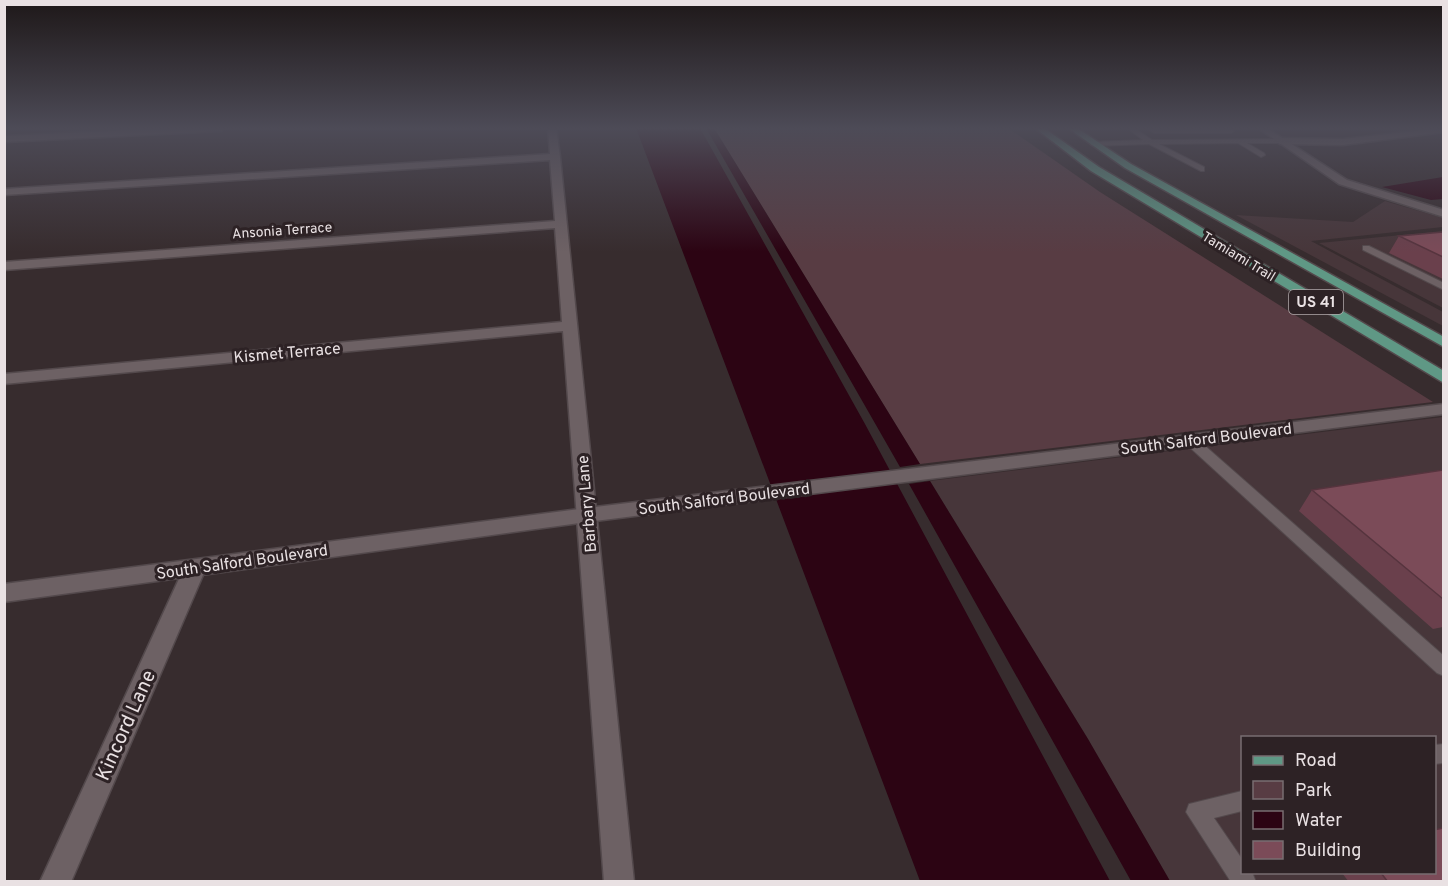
<svg xmlns="http://www.w3.org/2000/svg" width="1448" height="886" font-family="Overpass,sans-serif">
<rect width="100%" height="100%" fill="#372c2e"/>
<path fill="#47363a" fill-rule="evenodd" d="M1385,201L1443,218V227L1311,241L1443,312V326L1236,215L1353,222Z
M1443,231V308L1319,243Z
M1443,417V881H1170L1088,739L930,481ZM1242,738H1434V872H1242Z"/>
<path fill="#583c43" d="M714,128H1008L1100,192L1433,402L920,464Z"/>
<path fill="#2c0413" d="M636,128H700L865,424L1110,881H920Z
M706,128H714L920,464L900,467Z
M1443,177V199L1431,200L1382,187Z
M930,481L1088,739L1170,881H1131L909,484Z"/>
<g fill="none" stroke-linecap="round" stroke-linejoin="round">
<defs>
<path id="lane" d="M1127,128H1134L1152,140L1280,139L1283,141L1280,143H1247L1264,153L1265,155L1261,157L1238,143L1159,144L1204,167V171H1201L1149,144L1093,146L1090,144L1093,142L1143,140Z
M1146,128L1231,129L1234,131L1231,133H1154Z
M1363,246H1369L1444,283V290L1363,250Z
M1190,436L1195,437L1444,656V676L1437,673L1185,443L1183,440Z
M1444,744V763L1434,764V745Z
M1242,791V811L1214,818L1242,859V872H1252L1256,882H1231L1186,812L1189,804Z"/>
<path id="street" d="M177,128H225L221,131L4,142V136Z
M548,128H556L560,157L634,882H604L563,331L4,384V374L562,322L555,228L4,270V262L555,221L550,160L4,195V189L550,154Z
M1444,128V132L1343,145L1280,144L1275,141L1280,138L1343,139Z
M195,560L203,562L206,568L71,882H40L184,568L187,562Z"/>
<path id="secondary" d="M1258,128H1267L1347,180L1444,210V217L1339,184Z
M1444,404V414L587,522L4,602V584L587,508Z"/>
<path id="primary" d="M1035,128H1044L1099,167L1444,371V383L1091,171Z
M1068,128H1077L1131,164L1444,337V347L1125,168Z"/>
</defs>
<use href="#lane" stroke="#53494c" stroke-width="2"/>
<use href="#street" stroke="#53494c" stroke-width="3"/>
<use href="#secondary" stroke="#53494c" stroke-width="3"/>
<use href="#primary" stroke="#53494c" stroke-width="3"/>
<use href="#lane" fill="#6d6164" fill-rule="evenodd"/>
<use href="#street" fill="#6d6164" fill-rule="evenodd"/>
<use href="#secondary" fill="#6d6164" fill-rule="evenodd"/>
<use href="#primary" fill="#5f9885" fill-rule="evenodd"/>
</g>
<path fill="#6a404c" d="M1443,232V279L1389,253L1399,236Z
M1443,470V627L1433,629L1299,511L1312,490Z
M1342,873H1434L1443,882H1349Z"/>
<path fill="#7b4b58" stroke="#56343e" stroke-width="1.5" d="M1443,232V257L1399,236Z
M1443,470V599L1312,490Z
M1443,828V882H1388L1381,873H1434V830Z"/>
<linearGradient id="sky" x2="0" y2="1"><stop stop-color="#1e1819"/><stop offset="0.51" stop-color="#4d4b57"/><stop offset="1" stop-color="#4d4b57" stop-opacity="0"/></linearGradient>
<rect width="1448" height="252" fill="url(#sky)"/>
<g text-anchor="middle" stroke-width="6" stroke-linejoin="round" paint-order="stroke">
<g font-size="14" fill="#e9e1e3" stroke="#2d2225">
<text transform="translate(282 230) rotate(-4)" y="5">Ansonia Terrace</text>
<text transform="translate(1239 256) rotate(31)" y="5">Tamiami Trail</text>
</g>
<rect fill="#2d2225" stroke="#b1a8aa" stroke-width="1.5" x="1289" y="290" width="54" height="24" rx="4.5"/>
<g font-size="15" font-weight="bold" fill="#e9e1e3">
<text x="1316" y="307">US 41</text>
</g>
<g font-size="16" fill="#e9e1e3" stroke="#2d2225">
<text transform="translate(287 352) rotate(-5)" y="6">Kismet Terrace</text>
<text transform="translate(1206 438) rotate(-7)" y="6">South Salford Boulevard</text>
<text transform="translate(724 498) rotate(-7)" y="6">South Salford Boulevard</text>
<text transform="translate(586 504) rotate(-95)" y="6">Barbary Lane</text>
<text transform="translate(242 561) rotate(-8)" y="6">South Salford Boulevard</text>
</g>
<g font-size="20" fill="#e9e1e3" stroke="#2d2225">
<text transform="translate(125 725) rotate(-66)" y="7">Kincord Lane</text>
</g>
</g>
<rect width="1448" height="886" fill="none" stroke="#e9e1e3" stroke-width="12"/>
<rect x="1241" y="736" width="195" height="138" fill="#2d2225" stroke="#786e71" stroke-width="1.5"/>
<rect x="1253" y="756" width="30" height="9" fill="#5f9885" stroke="#786e71" stroke-width="1.5"/>
<text x="1295" y="766" font-size="18" fill="#e9e1e3">Road</text>
<rect x="1253" y="781" width="30" height="18" fill="#583c43" stroke="#786e71" stroke-width="1.5"/>
<text x="1295" y="796" font-size="18" fill="#e9e1e3">Park</text>
<rect x="1253" y="811" width="30" height="18" fill="#2c0413" stroke="#786e71" stroke-width="1.5"/>
<text x="1295" y="826" font-size="18" fill="#e9e1e3">Water</text>
<rect x="1253" y="841" width="30" height="18" fill="#7b4b58" stroke="#786e71" stroke-width="1.5"/>
<text x="1295" y="856" font-size="18" fill="#e9e1e3">Building</text>
</svg>
